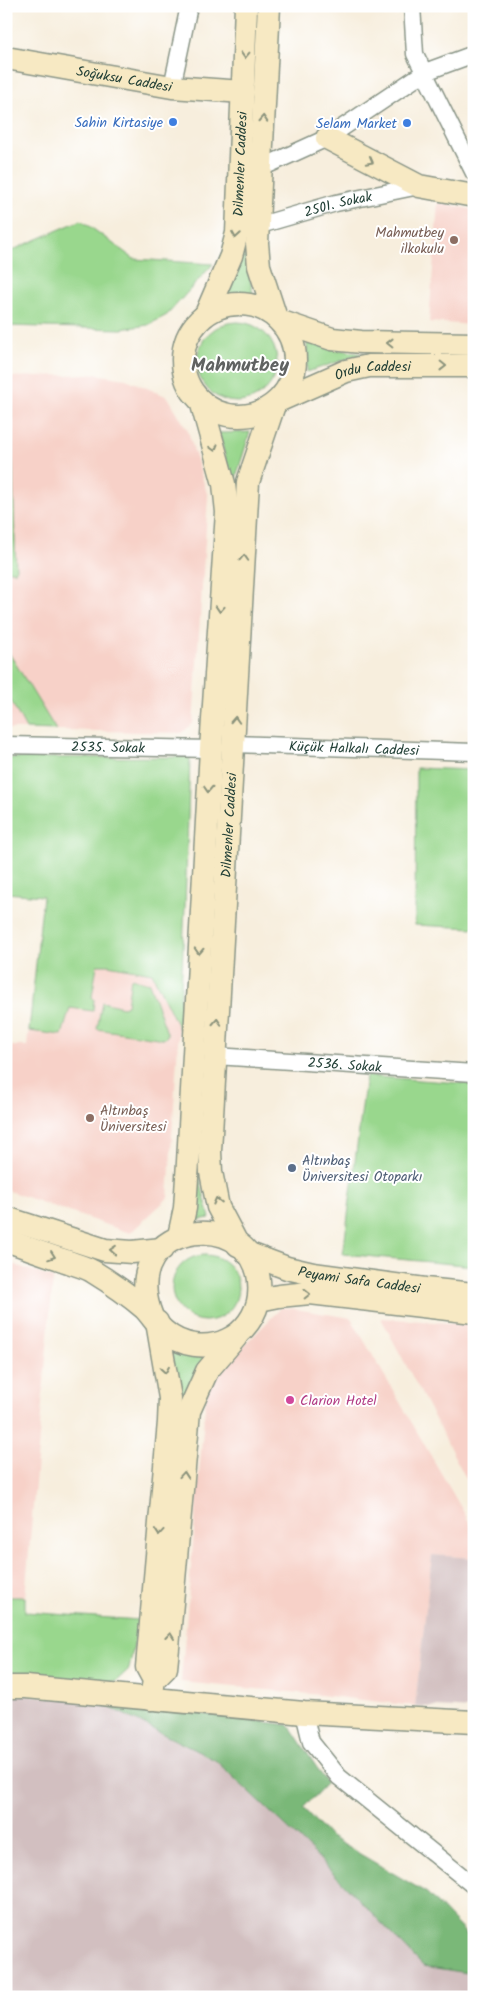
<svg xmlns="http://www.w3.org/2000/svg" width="480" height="2003" font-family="Kalam,sans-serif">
<rect width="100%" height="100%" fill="#fff"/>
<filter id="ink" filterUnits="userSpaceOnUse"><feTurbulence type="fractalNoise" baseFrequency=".02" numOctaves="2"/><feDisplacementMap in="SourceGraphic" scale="10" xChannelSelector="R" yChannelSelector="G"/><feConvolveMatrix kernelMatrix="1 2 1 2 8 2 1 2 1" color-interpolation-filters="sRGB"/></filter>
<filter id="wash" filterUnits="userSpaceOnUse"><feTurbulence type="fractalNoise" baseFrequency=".0096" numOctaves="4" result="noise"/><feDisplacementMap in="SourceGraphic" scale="20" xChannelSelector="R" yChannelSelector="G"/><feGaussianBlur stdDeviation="1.12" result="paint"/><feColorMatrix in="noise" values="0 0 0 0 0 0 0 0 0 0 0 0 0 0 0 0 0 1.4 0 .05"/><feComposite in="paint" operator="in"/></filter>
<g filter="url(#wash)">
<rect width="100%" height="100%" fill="#f7eedd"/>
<path fill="#f7d1c8" d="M438,202L474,210V325L429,322Z
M94,374L126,379L168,397L188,431L208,497L193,723L182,733L56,730L6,648V571L16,570L10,377Z
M6,692L26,729H6Z
M43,896L132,902L180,1011L168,1198L130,1233L6,1190V1046H27Z
M6,1262L53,1278L25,1597L6,1596Z
M282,1307L351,1318L474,1530V1558L432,1555L415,1706L311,1694L181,1682L207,1384Z
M381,1318L474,1325V1494L438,1425Z"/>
<path fill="#d2bfc0" d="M432,1555L474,1558V1709L415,1706Z
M6,1694L95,1700L215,1760L313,1852L423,1966L474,1974V1997H6Z"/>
<path fill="#99d78d" stroke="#5c8a60" d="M81,220L134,259L213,264L167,315L148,325L121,329L6,326V253Z
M245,253L253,294H223L241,254Z
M197 362a40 40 0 1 1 80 0a40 40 0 1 1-80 0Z
M307,343L362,354L307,372Z
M6,377H10L16,571H6Z
M250,432L233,487L219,433Z
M6,648L56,730L26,729L6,692Z
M190,757L185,907L179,1029L152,973L108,965H97L92,997L94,999L93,1011L70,1008L62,1035L29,1031L43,896L6,893V758Z
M416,768L474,770V928L415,925Z
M131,978L149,983L167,1033V1036L164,1039L97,1029L102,1002L123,1007L127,1005Z
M366,1076L474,1084V1266L343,1254Z
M197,1169L210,1218L191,1221Z
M172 1288a33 33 0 1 1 66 0a33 33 0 1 1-66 0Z
M166,1350L208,1357L179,1408Z
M6,1597H25V1612L139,1620L129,1669L115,1682L6,1677Z"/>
<path fill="#7ab878" stroke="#4c7a56" d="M95,1700L289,1725L327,1783L303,1808L329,1836L427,1893L474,1942V1974L423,1966L313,1852L215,1760Z"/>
</g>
<g filter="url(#ink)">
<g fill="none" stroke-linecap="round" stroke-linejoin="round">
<defs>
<g id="street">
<path d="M412,6L415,54L474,173"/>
<path d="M172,87L189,6"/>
<path d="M261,168L327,138L425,72L474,54"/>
<path id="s1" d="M257,226L336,203L419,186"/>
<path id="s2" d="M234,744L474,752"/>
<path id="s3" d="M6,745L211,749"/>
<path id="s4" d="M215,1056L474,1073"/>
<path d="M304,1713L311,1742L339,1777L474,1886"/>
</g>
<g id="secondary">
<path d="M269,6L257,243L259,266L275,315"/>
<path id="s5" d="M6,58L172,87L243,92"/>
<path d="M327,138L419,186L474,196"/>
<circle cx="239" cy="360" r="56"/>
<path id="s6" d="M206,314L231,256L237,233L246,6"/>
<path d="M282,322L332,339L361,342L474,344"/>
<path id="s7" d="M278,401L346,371L369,366H474"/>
<path d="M6,1218L105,1250L132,1252L162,1249"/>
<path d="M179,1236L185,1208L188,1162L211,749L227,512L224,484L201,401"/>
<path d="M6,1240C25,1247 44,1254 63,1260C73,1264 83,1266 92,1271C110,1282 128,1294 144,1308C151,1315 156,1324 164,1331C181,1346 206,1350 227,1340C244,1333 257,1314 259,1296C268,1201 112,1217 152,1317"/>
<path id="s8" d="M238,1245L218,1207L211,1172L210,1151L248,482L274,405"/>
<path id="s9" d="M247,1253L287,1268L313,1274L425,1289L474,1294"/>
<path d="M259,1300L279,1296L310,1293L474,1312"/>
<path d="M154,1680L166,1668L168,1648L189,1411L207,1371L236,1337"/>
<path d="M6,1687H26L304,1713L474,1722"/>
<path d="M151,1699L154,1680L147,1667L169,1422L170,1398L157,1322"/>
</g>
</defs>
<use href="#street" stroke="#8b9688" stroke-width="19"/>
<use href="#secondary" stroke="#8b9688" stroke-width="25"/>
<use href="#street" stroke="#fff" stroke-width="16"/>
<use href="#secondary" stroke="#f7e9c3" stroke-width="22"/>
</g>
<defs><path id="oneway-chevron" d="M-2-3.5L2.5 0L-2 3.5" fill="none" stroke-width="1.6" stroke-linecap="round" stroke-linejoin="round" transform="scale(1.25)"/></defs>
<g stroke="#8b937c">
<use href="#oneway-chevron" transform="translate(245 55) rotate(92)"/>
<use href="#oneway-chevron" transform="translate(263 119) rotate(-87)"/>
<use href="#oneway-chevron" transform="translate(370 161) rotate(28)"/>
<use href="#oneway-chevron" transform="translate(236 235) rotate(99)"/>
<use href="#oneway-chevron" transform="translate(390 343) rotate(-179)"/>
<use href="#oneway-chevron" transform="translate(443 366) rotate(1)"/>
<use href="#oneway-chevron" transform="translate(214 448) rotate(74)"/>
<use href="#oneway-chevron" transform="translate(244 558) rotate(-87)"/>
<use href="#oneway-chevron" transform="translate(220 609) rotate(94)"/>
<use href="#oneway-chevron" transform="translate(235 720) rotate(-87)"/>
<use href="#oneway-chevron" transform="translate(208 789) rotate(93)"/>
<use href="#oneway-chevron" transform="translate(199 951) rotate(93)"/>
<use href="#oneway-chevron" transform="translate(217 1022) rotate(-87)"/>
<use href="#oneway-chevron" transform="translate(217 1201) rotate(-104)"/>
<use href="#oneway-chevron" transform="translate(113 1250) rotate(-175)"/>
<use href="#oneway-chevron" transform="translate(52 1256) rotate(19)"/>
<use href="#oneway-chevron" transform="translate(307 1294) rotate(-1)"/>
<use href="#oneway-chevron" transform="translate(165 1370) rotate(81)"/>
<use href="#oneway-chevron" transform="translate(184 1475) rotate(-85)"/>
<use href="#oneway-chevron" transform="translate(159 1532) rotate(95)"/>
<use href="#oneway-chevron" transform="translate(170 1636) rotate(-83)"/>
</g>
</g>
<g fill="#3f7fe0" stroke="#fff" stroke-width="2">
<circle cx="173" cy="122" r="5"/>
<circle cx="407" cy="123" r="5"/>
</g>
<g fill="#8d6e63" stroke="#fff" stroke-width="2">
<circle cx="454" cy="240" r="5"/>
<circle cx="90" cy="1118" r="5"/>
</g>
<circle fill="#5c6f8a" stroke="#fff" stroke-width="2" cx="292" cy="1168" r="5"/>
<circle fill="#d1479c" stroke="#fff" stroke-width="2" cx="290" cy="1400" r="5"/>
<g text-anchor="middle" stroke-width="4" stroke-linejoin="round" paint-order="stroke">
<g font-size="14" fill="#1f3d34" stroke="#fff">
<text dy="5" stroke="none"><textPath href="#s5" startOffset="120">Soğuksu Caddesi</textPath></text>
<text dy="5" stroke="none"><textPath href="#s6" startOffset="156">Dilmenler Caddesi</textPath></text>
<text dy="5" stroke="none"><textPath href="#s1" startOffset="84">2501. Sokak</textPath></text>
<text dy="5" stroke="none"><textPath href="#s7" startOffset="101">Ordu Caddesi</textPath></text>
<text dy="5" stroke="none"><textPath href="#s3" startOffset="102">2535. Sokak</textPath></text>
<text dy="5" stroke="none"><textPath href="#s2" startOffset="120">Küçük Halkalı Caddesi</textPath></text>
<text dy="5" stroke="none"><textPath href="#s8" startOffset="426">Dilmenler Caddesi</textPath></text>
<text dy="5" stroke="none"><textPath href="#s4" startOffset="130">2536. Sokak</textPath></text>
<text dy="5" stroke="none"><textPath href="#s9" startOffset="116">Peyami Safa Caddesi</textPath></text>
</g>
<g font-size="14" fill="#366cbe" stroke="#fff" text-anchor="end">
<text x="163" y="127">Sahin Kirtasiye</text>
<text x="397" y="128">Selam Market</text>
</g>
<g font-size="14" fill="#785e54" stroke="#fff" text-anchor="end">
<text x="444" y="237">Mahmutbey<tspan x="444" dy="16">ilkokulu</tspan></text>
<text x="100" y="1115" text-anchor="start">Altınbaş<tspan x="100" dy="16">Üniversitesi</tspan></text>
</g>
<g font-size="14" fill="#4e5e75" stroke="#fff" text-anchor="start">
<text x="302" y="1165">Altınbaş<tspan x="302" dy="16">Üniversitesi Otoparkı</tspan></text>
</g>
<g font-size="14" fill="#b23c85" stroke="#fff" text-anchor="start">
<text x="300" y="1405">Clarion Hotel</text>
</g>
<g font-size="19" font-weight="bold" fill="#606262" stroke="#fff">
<text x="240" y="371">Mahmutbey</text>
</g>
</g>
<rect width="480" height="2003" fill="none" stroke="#fff" stroke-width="25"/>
</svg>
